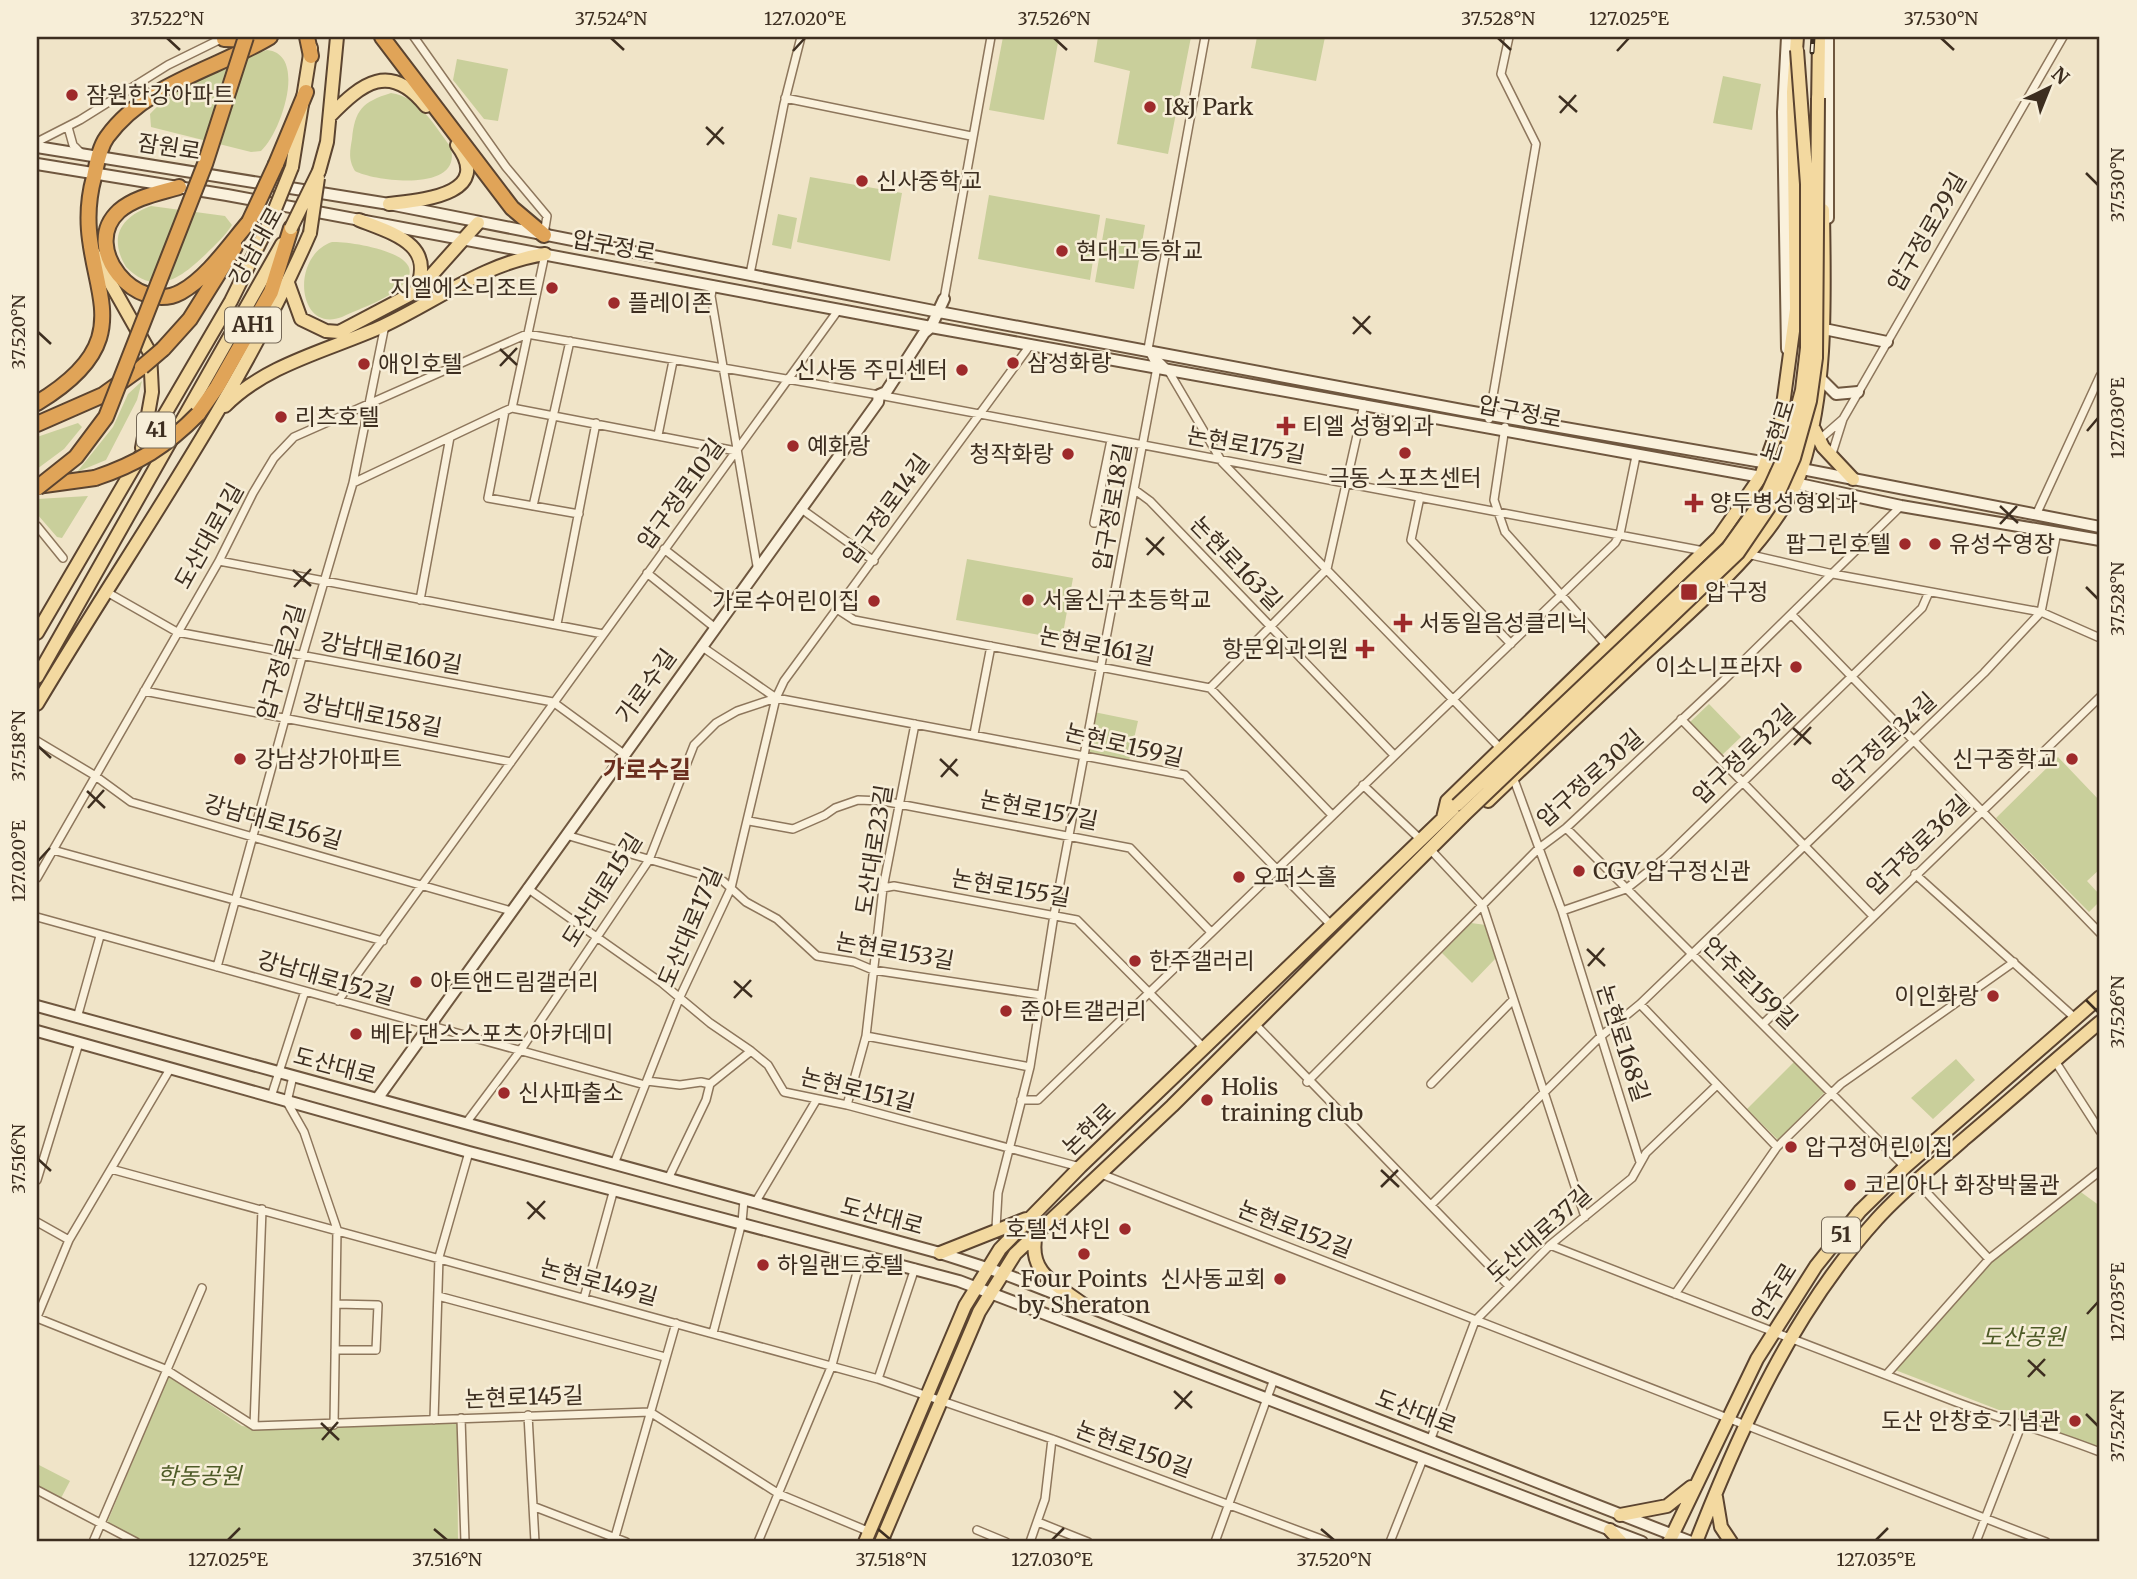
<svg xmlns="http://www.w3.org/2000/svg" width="2137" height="1579" font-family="Merriweather,'Noto Sans KR',serif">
<rect width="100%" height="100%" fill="#f0e4c8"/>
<path fill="#c9cf9b" d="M1003,37H1059L1044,120L989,110Z
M1098,37H1191L1168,154L1117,144L1130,71L1094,62Z
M1257,37H1325L1316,81L1251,68Z
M267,50C308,54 281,133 261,151L251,152L151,127L150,114C176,86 231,62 267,50Z
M457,59L508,69L498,121L484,119L453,80Z
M1723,76L1761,84L1752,130L1713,123Z
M391,93C419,97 434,125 450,146C466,193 376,182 355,171C348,159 350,151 352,139C355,110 362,102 391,93Z
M810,177L902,193L890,261L797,242Z
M989,195L1100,215L1090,280L978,259Z
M151,206L225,216L232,225C225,236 215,245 206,254C181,278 156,297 126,267C108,237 121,217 151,206Z
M778,214L797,218L791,249L772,245Z
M1106,218L1145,225L1134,289L1095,282Z
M332,242C349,241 430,253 405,282C392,298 361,308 342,317C297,334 290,256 332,242Z
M142,381L137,400L106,460L77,472L113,427L128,394Z
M78,423L82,427L64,449L37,469V437Z
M88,496L62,538L57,537L37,514V499Z
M967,559L1073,578L1062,639L956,620Z
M1709,704L1741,737L1721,756L1689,723Z
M1094,712L1138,721L1129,761L1086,752Z
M2058,757L2100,801V869L2087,881L2100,895V901L2089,912L1996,818Z
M1471,923L1486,925L1496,958L1472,983L1442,953Z
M1956,1059L1975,1080L1933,1119L1911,1098Z
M1795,1061L1825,1092L1778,1140L1747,1109Z
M2078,1190L2100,1206V1449L1890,1368L1995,1254Z
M168,1376L242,1426L272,1430L457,1421L458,1542H140L107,1523Z
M39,1465L70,1481L60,1500L37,1489Z"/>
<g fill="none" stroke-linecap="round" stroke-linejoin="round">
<defs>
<path id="street" d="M414,37L506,167L547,216L544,234
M785,98L971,136
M68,127L73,145L81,153
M37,142L80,120L168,65L225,37
M545,254L512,408L505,411L488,498L579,514
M750,274L784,104L801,37
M713,285L711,296L757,566
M944,299L991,37
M1148,349L1205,37
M1153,355L1168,370L1222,462L1502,750
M512,408L736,451
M1489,419L1536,144L1501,74L1509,37
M1505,427L1494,500L1505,532L1607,646
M658,435L673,361
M1819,440L1843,419L2063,37
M1831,457L1843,419
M353,483L505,411
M1135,490L1150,501L1394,755
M1420,497L1411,540L1511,644
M533,506L570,341
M800,508L874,561
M2036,515L2100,376
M1094,523L1111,440
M37,526L63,558
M664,549L732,602
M1747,554L1833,574L2041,612L2100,638
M219,561L603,634
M647,573L714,627
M105,591L177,632L553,702L624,754
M420,600L450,437
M837,609L854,620L1210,688L1331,814
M1792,615L2100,933
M557,624L596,423
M701,646L776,698L1185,775L1332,926
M1210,688L1327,569L1364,404
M144,691L511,762
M1681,719L1873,916
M974,734L991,646
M37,741L94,775L131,802L511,911
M1513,777L1562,911L1640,1162
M1363,785L1421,840
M749,821L793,829L825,815L835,808L858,800L883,801L1130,848L1210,931
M1566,828L1905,1167
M566,835L723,881L746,902L777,919L817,956L854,962L873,970L1041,995
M1429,848L1483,906L1585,1217
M53,850L383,941
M1915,874L2075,1018
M37,878L219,561L253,493L274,458L294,437L527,334L879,395L1704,551
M527,888L662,983L710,1023L751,1051L768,1065L784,1092L847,1105L1080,1167
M883,888L894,886L1077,920L1204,1048
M1562,911L1626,889L1665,858L1922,608L1929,592
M37,917L645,1085
M217,967L302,657L353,483L385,325
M338,1001L839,309
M1640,1004L1777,1147
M77,1018L100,936
M1254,1023L1509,1286
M1764,1023L2100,697
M866,1036L1030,1067
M2055,1061L2100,1131
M293,1076L287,1102L304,1132L337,1229L334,1425
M647,1081L680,1085L701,1082L710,1084
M1307,1082L1538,849L1566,828L1723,681L1901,506
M1431,1084L1513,1000
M271,1097L305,991
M1021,1100H1038L1615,543L1620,534L1636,456
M847,1105L866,1036L883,888L915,724
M466,1123L520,1051L649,860L694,745L716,723L737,711L776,698
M614,1164L679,999L731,888L776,698L784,681L1031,344
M111,1169L878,1379L1052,1439L1329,1542
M1101,1174L2046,1542
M668,1179L706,1100L710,1084L751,1051
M37,1180L79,1043
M1916,1181L1989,1259
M755,1203L817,1099
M1431,1205L1600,1037L1640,1004L1984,673L2041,612L2057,532
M37,1222L69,1240
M996,1228L998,1193L1030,1067L1054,915L1155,378L1157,367L1149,351
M1550,1245C1685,1298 1820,1350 1956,1402C2004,1420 2052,1433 2100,1452
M1675,1294L1777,1147L1841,1084L2014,962
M438,1296L665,1357
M584,1298L614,1189
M37,1317L69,1240L170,1069
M37,1318L165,1369L254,1426L650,1412L779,1494L870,1532
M713,1333L742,1222L744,1200
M335,1350H376L378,1305L336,1304
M1886,1375L1989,1259L2100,1171
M878,1379L915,1268
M528,1415L535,1542
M461,1418L465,1542
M434,1420L439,1257L469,1152
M254,1426L262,1209
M1430,1441L1475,1321L1550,1245L1632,1178L1646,1153L1717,1085
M37,1490L136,1542
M535,1507L626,1542
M1038,1522L1088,1542
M977,1530L1006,1542
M615,1537L676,1323
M93,1542L202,1288
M758,1542L832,1365L862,1254
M1030,1542L1045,1499L1052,1439
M1215,1542L1274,1379
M1390,1542L1423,1459
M1976,1542L2021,1426"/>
<path id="secondary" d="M1828,37V218
M37,147L389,204L939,312L1467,411L1802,469L2100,527
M37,164L227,195L931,327L1767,478
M1829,330L1887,342
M1787,349L1783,112L1787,37
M1819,377L1836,394L1858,392
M1790,482L1901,506L2100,540
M37,1006L940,1253L1002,1273L1691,1542
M37,1031L469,1152L959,1281L1642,1542
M377,1099L878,402L879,395L886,392L924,333L931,327L944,299"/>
<path id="primary" d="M1818,108L1819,37
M330,116C362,83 390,61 426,106
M292,167L311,48
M319,171L327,142L337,37
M389,204C421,200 494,195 457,145
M93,252L150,353L152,392L142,448
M288,283L301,319L326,331L339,332L415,292C437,245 395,234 359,220
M420,288L478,223
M225,406C266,364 330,350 383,326C437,301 484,263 545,254
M1812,425L1823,447L1853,479
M37,633L231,301L269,224
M37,677L282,244
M37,704C129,549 237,400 310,233
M1488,801C1539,752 1591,704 1642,656C1694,608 1781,536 1802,468C1828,385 1824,296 1823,210
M1443,818L1447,801L1719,537L1761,476L1781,420L1796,309L1793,92L1797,37
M1036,1234C1027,1273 1056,1284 1084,1305
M940,1253L1026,1219
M1716,1497L1721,1527L1731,1542
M1620,1515L1667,1506L1691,1487
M1610,1530L1621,1542
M865,1542L965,1306L1000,1249L1080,1167L1457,805
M881,1542L979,1312L1015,1254L1172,1106L1463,816
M1669,1542L1757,1359L1816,1266L1860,1211L1905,1167L2100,997
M1696,1542C1741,1427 1793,1312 1877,1219C1903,1190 1934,1166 1963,1140C2009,1101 2054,1061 2100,1022"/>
<path id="highway" d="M307,37L311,56
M382,37L512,208L544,235
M224,39L255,40
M276,164L306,92
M179,187C159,193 135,197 119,211C79,248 137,316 181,292C208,277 230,244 249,222
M163,349L190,319L235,247
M37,403C160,329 66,278 94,177C97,164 99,148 107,137C146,83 217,69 270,37
M198,414L217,387L271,292L291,228
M37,424L103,395L142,367
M37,486L95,478"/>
</defs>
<use href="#street" stroke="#8d765c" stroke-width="10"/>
<use href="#secondary" stroke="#6f573f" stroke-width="14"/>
<use href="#primary" stroke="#5b4430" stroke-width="16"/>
<use href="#highway" stroke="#5b4430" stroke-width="18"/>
<use href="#street" stroke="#faf1dc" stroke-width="7"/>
<use href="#secondary" stroke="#faf1dc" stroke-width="10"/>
<use href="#primary" stroke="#f3d9a0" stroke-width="12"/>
<use href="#highway" stroke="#e0a458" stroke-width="14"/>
<defs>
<path id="rail" d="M1812,52L1813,37"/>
</defs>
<use href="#rail" stroke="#3d2e20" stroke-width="5"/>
<use href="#rail" stroke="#f7eed8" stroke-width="2.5" stroke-dasharray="8" stroke-linecap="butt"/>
<defs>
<path id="primary-bridge" d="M269,224L292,167
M291,228L319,171
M310,233L318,178
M1457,805L1728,548L1768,492L1784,457L1802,390L1807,348V184L1797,50
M1463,816L1738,553L1778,494L1794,458L1810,401L1816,358L1818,98"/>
<path id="highway-bridge" d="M249,222L276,164
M142,367L163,349
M95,478C137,464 167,446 198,414
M37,488L76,457L106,417L205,164L246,37"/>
</defs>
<use href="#primary-bridge" stroke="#5b4430" stroke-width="16" stroke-linecap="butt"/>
<use href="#highway-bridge" stroke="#5b4430" stroke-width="18" stroke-linecap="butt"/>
<use href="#primary-bridge" stroke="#f3d9a0" stroke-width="12"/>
<use href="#highway-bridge" stroke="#e0a458" stroke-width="14"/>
</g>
<path fill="none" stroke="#3d2e20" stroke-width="2.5" d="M167,38L180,50M611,38L624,50M1054,38L1067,50M1498,38L1511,50M1941,38L1954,50M793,51L805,38M1617,51L1629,38M1559,96L1577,112M1560,113L1576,95M706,127L724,144M707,145L723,127M2086,173L2098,185M1353,317L1371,334M38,332L51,344M1353,334L1370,316M500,349L517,365M500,366L517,348M2087,431L2098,418M2000,506L2018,523M2000,524L2017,506M1146,538L1164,555M1147,555L1164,537M293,570L311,586M294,587L311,569M2086,587L2098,599M1793,728L1811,744M1794,745L1811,727M38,746L51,758M940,759L958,776M941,777L957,759M87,791L105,808M88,808L104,790M38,861L50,848M1587,949L1605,966M1588,966L1604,948M734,981L752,997M734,998L751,980M2086,1000L2098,1012M38,1159L51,1171M1381,1170L1399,1187M1381,1187L1398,1170M527,1202L545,1219M528,1219L545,1201M2087,1314L2098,1302M2028,1360L2045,1376M2028,1377L2045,1359M1174,1391L1192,1408M1175,1409L1192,1391M2086,1414L2098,1426M321,1423L339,1440M322,1440L338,1422M434,1529L447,1540M878,1529L891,1540M1321,1529L1334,1540M228,1540L240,1528M1052,1540L1064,1528M1876,1540L1888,1528"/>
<g fill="#9e2a2b" stroke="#f7eed8" stroke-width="2.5">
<circle cx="72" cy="95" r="7"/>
<circle cx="1150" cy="107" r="7"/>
<circle cx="862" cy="181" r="7"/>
<circle cx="1062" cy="251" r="7"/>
<circle cx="552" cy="288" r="7"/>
<circle cx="614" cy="303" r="7"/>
<circle cx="1013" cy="363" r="7"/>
<circle cx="364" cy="364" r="7"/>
<circle cx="962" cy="370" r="7"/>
<circle cx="281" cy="417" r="7"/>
<path d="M1282.5 415.5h7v7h7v7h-7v7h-7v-7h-7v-7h7z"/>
<circle cx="793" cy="446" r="7"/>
<circle cx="1405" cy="453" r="7"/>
<circle cx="1068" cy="454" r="7"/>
<path d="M1690.5 492.5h7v7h7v7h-7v7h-7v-7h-7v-7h7z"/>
<circle cx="1905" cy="544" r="7"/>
<circle cx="1935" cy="544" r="7"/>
<rect x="1680" y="583" width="18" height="18" rx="3.5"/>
<circle cx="1028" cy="600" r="7"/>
<circle cx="874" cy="601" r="7"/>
<path d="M1399.5 612.5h7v7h7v7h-7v7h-7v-7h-7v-7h7z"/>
<path d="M1361.5 638.5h7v7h7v7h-7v7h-7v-7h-7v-7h7z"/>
<circle cx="1796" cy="667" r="7"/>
<circle cx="240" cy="759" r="7"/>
<circle cx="2072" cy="759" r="7"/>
<circle cx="1579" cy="871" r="7"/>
<circle cx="1239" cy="877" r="7"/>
<circle cx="1135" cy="961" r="7"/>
<circle cx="416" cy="982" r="7"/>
<circle cx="1993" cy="996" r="7"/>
<circle cx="1006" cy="1011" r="7"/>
<circle cx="356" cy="1034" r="7"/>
<circle cx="504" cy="1093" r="7"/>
<circle cx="1207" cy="1100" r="7"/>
<circle cx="1791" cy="1147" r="7"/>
<circle cx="1850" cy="1185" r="7"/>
<circle cx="1125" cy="1229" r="7"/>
<circle cx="1084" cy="1254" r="7"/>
<circle cx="763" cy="1265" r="7"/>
<circle cx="1280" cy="1279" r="7"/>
<circle cx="2075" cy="1421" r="7"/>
</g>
<g text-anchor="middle" stroke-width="5" stroke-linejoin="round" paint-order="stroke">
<g fill="#f7eed8" stroke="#756857" stroke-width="2">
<rect x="225" y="307.5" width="56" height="35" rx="5"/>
<rect x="137" y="412.5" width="38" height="35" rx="5"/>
<rect x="1822" y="1217.5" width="38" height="35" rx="5"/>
</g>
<g font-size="21" font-weight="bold" fill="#3d2e20">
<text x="253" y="332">AH1</text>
<text x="156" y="437">41</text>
<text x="1841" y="1242">51</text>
</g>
<g font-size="23" fill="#3d2e20" stroke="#f7eed8" text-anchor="start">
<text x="86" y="103">잠원한강아파트</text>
<text x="1164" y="115">I&amp;J Park</text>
<text x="876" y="189">신사중학교</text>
<text x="1076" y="259">현대고등학교</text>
<text x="538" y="296" text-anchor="end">지엘에스리조트</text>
<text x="628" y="311">플레이존</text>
<text x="1027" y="371">삼성화랑</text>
<text x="378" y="372">애인호텔</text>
<text x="948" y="378" text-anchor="end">신사동 주민센터</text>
<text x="295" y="425">리츠호텔</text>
<text x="1302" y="434">티엘 성형외과</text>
<text x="807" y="454">예화랑</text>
<text x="1054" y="462" text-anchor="end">청작화랑</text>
<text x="1405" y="486" text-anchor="middle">극동 스포츠센터</text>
<text x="1710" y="511">양두병성형외과</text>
<text x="1891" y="552" text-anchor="end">팝그린호텔</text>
<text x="1949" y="552">유성수영장</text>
<text x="1705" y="600">압구정</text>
<text x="1042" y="608">서울신구초등학교</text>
<text x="860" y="609" text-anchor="end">가로수어린이집</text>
<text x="1419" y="631">서동일음성클리닉</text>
<text x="1349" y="657" text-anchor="end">항문외과의원</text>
<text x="1782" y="675" text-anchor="end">이소니프라자</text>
<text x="254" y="767">강남상가아파트</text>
<text x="2058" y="767" text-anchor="end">신구중학교</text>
<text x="1593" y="879">CGV 압구정신관</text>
<text x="1253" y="885">오퍼스홀</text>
<text x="1149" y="969">한주갤러리</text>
<text x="430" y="990">아트앤드림갤러리</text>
<text x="1979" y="1004" text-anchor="end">이인화랑</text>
<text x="1020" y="1019">준아트갤러리</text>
<text x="370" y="1042">베타 댄스스포츠 아카데미</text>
<text x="1221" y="1095">Holis<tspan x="1221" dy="26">training club</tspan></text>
<text x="518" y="1101">신사파출소</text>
<text x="1805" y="1155">압구정어린이집</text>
<text x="1864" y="1193">코리아나 화장박물관</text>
<text x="1111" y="1237" text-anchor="end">호텔선샤인</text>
<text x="777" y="1273">하일랜드호텔</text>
<text x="1084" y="1287" text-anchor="middle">Four Points<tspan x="1084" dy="26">by Sheraton</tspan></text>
<text x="1266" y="1287" text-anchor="end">신사동교회</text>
<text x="2061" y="1429" text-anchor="end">도산 안창호 기념관</text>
</g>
<g font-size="23" fill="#3d2e20" stroke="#f7eed8">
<text transform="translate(169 147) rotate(9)" y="8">잠원로</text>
<text transform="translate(1927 232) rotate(-60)" y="8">압구정로29길</text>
<text transform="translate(256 246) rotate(-61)" y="8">강남대로</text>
<text transform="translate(614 246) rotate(10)" y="8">압구정로</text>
<text transform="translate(1520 412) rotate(11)" y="8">압구정로</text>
<text transform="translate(1778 431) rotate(-73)" y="8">논현로</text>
<text transform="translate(1246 445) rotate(10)" y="8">논현로175길</text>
<text transform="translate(681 494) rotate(-54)" y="8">압구정로10길</text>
<text transform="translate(1112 507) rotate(-80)" y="8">압구정로18길</text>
<text transform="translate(886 509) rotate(-54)" y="8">압구정로14길</text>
<text transform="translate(209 536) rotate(-61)" y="8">도산대로1길</text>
<text transform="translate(1236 563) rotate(46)" y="8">논현로163길</text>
<text transform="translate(1097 646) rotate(11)" y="8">논현로161길</text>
<text transform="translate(391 653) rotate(10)" y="8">강남대로160길</text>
<text transform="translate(281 662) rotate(-74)" y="8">압구정로2길</text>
<text transform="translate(646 686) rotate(-54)" y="8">가로수길</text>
<text transform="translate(372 715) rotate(11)" y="8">강남대로158길</text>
<text transform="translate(1884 742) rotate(-43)" y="8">압구정로34길</text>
<text transform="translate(1124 745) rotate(13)" y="8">논현로159길</text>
<text transform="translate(1744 754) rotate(-44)" y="8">압구정로32길</text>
<text transform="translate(1590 778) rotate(-42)" y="8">압구정로30길</text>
<text transform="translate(1039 810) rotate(11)" y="8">논현로157길</text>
<text transform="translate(273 822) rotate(16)" y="8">강남대로156길</text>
<text transform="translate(1918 845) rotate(-44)" y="8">압구정로36길</text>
<text transform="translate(874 850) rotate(-81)" y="8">도산대로23길</text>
<text transform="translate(1011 888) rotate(10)" y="8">논현로155길</text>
<text transform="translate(602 890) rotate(-58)" y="8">도산대로15길</text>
<text transform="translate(690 927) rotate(-67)" y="8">도산대로17길</text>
<text transform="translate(895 951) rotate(10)" y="8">논현로153길</text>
<text transform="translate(326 978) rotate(16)" y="8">강남대로152길</text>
<text transform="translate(1750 983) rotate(44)" y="8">언주로159길</text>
<text transform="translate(1623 1043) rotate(72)" y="8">논현로168길</text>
<text transform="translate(335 1066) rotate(15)" y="8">도산대로</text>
<text transform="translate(858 1090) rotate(14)" y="8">논현로151길</text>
<text transform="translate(1089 1129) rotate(-44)" y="8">논현로</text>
<text transform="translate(882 1216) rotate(15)" y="8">도산대로</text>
<text transform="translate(1295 1229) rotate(21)" y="8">논현로152길</text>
<text transform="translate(1539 1234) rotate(-42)" y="8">도산대로37길</text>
<text transform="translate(599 1282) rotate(15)" y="8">논현로149길</text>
<text transform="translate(1774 1292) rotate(-58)" y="8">언주로</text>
<text transform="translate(524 1397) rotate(-2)" y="8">논현로145길</text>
<text transform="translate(1416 1412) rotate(21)" y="8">도산대로</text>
<text transform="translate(1134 1449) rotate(20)" y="8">논현로150길</text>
</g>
<g font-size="23" font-style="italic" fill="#4d5a26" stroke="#f7eed8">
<text x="2023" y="1345">도산공원</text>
<text x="199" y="1484">학동공원</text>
</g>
<g font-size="24" font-weight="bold" fill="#6b2e1e" stroke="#f7eed8">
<text x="647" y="778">가로수길</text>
</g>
</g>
<rect width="2137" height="1579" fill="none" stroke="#f7eed8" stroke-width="77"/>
<g transform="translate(2049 88) rotate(43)" stroke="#f7eed8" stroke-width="5" paint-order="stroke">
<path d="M0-5L12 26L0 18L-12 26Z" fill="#3d2e20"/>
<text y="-10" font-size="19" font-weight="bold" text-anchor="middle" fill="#3d2e20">N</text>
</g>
<rect x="38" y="38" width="2060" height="1502" fill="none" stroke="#3d2e20" stroke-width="2.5"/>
<g font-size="18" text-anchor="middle" fill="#3d2e20">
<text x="167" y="25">37.522°N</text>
<text x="611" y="25">37.524°N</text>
<text x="805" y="25">127.020°E</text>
<text x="1054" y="25">37.526°N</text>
<text x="1498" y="25">37.528°N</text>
<text x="1629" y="25">127.025°E</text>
<text x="1941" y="25">37.530°N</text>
<text transform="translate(2118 185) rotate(-90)" y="6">37.530°N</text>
<text transform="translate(19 332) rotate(-90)" y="6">37.520°N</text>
<text transform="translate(2118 418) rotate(-90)" y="6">127.030°E</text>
<text transform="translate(2118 599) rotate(-90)" y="6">37.528°N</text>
<text transform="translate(19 746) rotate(-90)" y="6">37.518°N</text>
<text transform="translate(19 861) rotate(-90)" y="6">127.020°E</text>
<text transform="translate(2118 1012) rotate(-90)" y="6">37.526°N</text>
<text transform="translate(19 1159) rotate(-90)" y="6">37.516°N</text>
<text transform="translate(2118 1302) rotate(-90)" y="6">127.035°E</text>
<text transform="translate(2118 1426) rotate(-90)" y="6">37.524°N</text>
<text x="228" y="1566">127.025°E</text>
<text x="447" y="1566">37.516°N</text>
<text x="891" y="1566">37.518°N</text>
<text x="1052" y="1566">127.030°E</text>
<text x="1334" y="1566">37.520°N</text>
<text x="1876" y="1566">127.035°E</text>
</g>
</svg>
